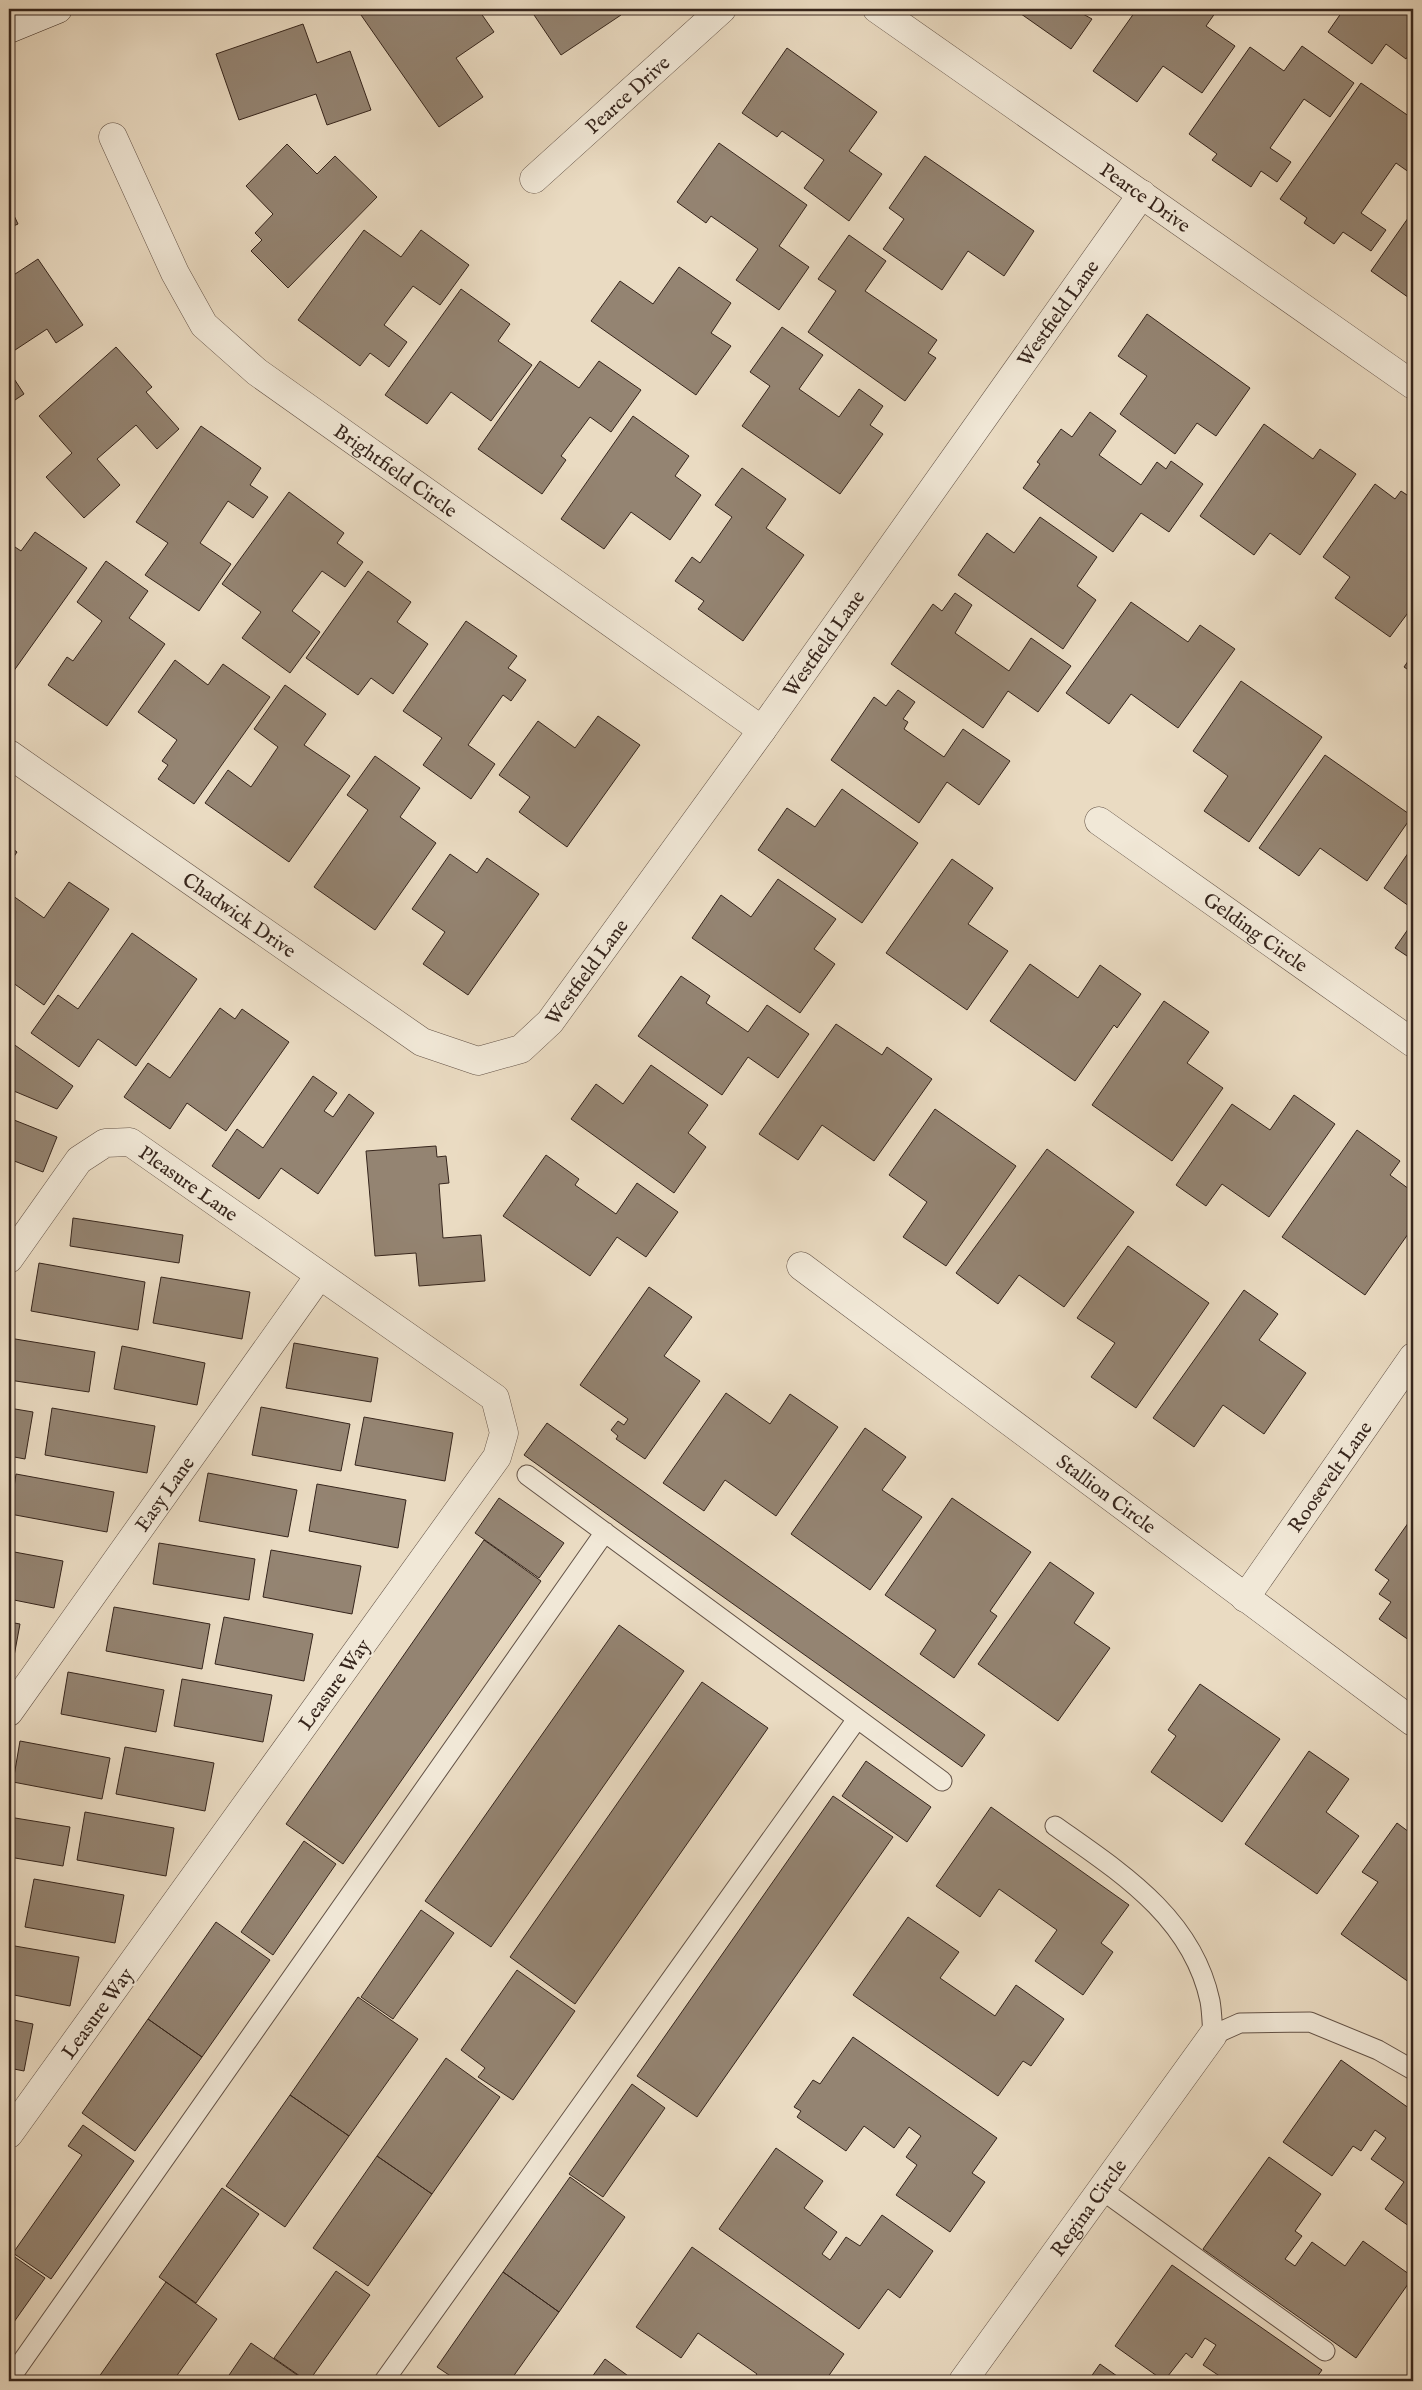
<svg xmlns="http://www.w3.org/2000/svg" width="1422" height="2390" font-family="'IM FELL English',serif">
<rect width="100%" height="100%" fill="#eadbc2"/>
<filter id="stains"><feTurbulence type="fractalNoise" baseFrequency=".004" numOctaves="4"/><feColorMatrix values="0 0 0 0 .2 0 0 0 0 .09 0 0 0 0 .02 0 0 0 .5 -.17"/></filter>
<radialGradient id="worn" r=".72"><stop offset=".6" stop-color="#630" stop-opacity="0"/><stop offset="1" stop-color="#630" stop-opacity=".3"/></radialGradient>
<path fill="#948472" stroke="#36251c" d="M371,9H478L494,32L456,58L483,97L439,127L361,15Z
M530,9H617L621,15L561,55Z
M1014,9H1087L1083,14L1092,19L1071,49Z
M1137,9H1218L1206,26L1235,46L1202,93L1163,66L1137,102L1093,71Z
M1344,9H1379L1384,12L1387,9H1413V48L1406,59L1386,44L1372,64L1328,32Z
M303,24L317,63L350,51L371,110L327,125L316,94L239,120L216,54Z
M1302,46L1354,83L1330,117L1304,99L1270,148L1291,162L1277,182L1261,171L1251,187L1212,160L1217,154L1189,134L1250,47L1284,71Z
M787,48L877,112L849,151L882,174L849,221L804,188L824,160L782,131L777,137L742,113Z
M1361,83L1413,119V175L1396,163L1361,213L1386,230L1371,251L1343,232L1334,244L1304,223L1307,218L1280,199Z
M719,143L807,205L779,246L809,267L779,310L736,280L758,249L711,216L706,223L677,202Z
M287,144L317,174L335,156L377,197L288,288L251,251L262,240L255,233L273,214L246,186Z
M925,156L1034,231L1004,276L968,251L942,290L883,249L904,219L889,208Z
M9,205L18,224L9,228Z
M1413,211V298L1412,300L1371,271Z
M364,230L401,257L421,230L469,265L440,305L413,286L384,325L407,342L389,367L370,353L360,366L298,320Z
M849,235L886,261L865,291L937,340L928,353L936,358L905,401L808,332L836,291L818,279Z
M38,259L83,325L56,343L47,329L9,354V278Z
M679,267L731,303L711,333L731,346L696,395L591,321L620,281L653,304Z
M461,289L510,324L498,341L532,365L491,421L451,392L427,424L385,395Z
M1147,314L1250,388L1216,436L1197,423L1175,454L1120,414L1147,376L1118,356Z
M782,327L823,355L799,389L839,417L859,389L883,406L870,425L883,434L840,494L742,426L770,386L750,372Z
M116,347L152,387L146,392L179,429L157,449L136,425L97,459L120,485L84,518L46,477L72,453L39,416Z
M540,361L579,388L599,361L641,390L611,432L590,417L561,456L566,460L542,494L478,449Z
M9,371L24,394L9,404Z
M1090,412L1116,431L1099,455L1141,485L1157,462L1166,469L1171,461L1203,484L1169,532L1141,513L1113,552L1023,488L1040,464L1037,462L1061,429L1072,437Z
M633,416L689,456L675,476L701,495L670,540L631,512L604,549L561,519Z
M1264,424L1313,459L1320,449L1356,474L1300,555L1270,533L1254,555L1200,516Z
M201,426L261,468L250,485L268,497L253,518L228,501L200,543L231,564L199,611L145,575L168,543L136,522Z
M742,468L786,499L766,528L804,555L743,641L698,609L704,601L675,581L692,557L700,563L732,517L715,505Z
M1375,484L1395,499L1401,491L1413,499V505L1408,513L1413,517V606L1390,637L1335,598L1350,577L1323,557Z
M289,492L344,533L337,543L363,562L345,587L322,571L292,611L320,632L290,673L242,638L261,612L222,584Z
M1040,517L1097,557L1077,586L1096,600L1063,649L958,575L987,533L1014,553Z
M35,532L87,568L13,672L9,669V543L21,551Z
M106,561L148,591L129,618L165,644L107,726L48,685L67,657L73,661L102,621L77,602Z
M368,571L411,602L397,622L428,644L393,694L371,678L358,695L306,658Z
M955,593L972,605L955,633L1009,671L1031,638L1071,666L1038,712L1008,691L983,728L891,664L933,604L942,611Z
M1131,602L1188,642L1200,625L1235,649L1178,728L1131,694L1109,724L1066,693Z
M466,621L517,656L508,668L526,680L511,701L503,695L468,745L495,764L471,799L423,765L442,738L403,711Z
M1413,654V673L1404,667Z
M175,660L208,685L223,664L270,697L194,804L158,779L168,765L162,761L177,740L138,712Z
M1241,681L1322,737L1249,842L1204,811L1228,776L1193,751Z
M285,685L326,714L304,745L350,776L289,862L205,803L228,770L251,787L278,747L254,729Z
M898,690L915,702L903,719L908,722L904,729L944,757L963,729L1010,761L979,805L947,782L919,823L831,760L874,697L886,706Z
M598,716L640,745L567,847L519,812L530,797L499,775L538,721L575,748Z
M1325,755L1412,816L1367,881L1320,848L1299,876L1259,848Z
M375,756L420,788L400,817L436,843L375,930L314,887L368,810L347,795Z
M842,789L918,843L862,923L758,850L787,808L815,827Z
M9,846L17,852L9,864Z
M1413,846V909L1384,888Z
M450,854L477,873L487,858L539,894L468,995L423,964L445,932L412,909Z
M952,859L993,888L968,924L1008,951L967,1010L886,953Z
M778,879L836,919L814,949L835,964L800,1013L692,938L721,895L751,917Z
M69,882L109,909L44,1005L9,980L12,972L9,969V893L44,918Z
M1413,922V960L1395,948Z
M132,933L197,979L136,1066L98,1039L79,1067L31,1033L58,995L78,1009Z
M1030,964L1078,998L1100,965L1141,994L1117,1028L1114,1025L1075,1081L990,1021Z
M681,976L710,996L706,1003L748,1032L767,1005L809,1034L778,1078L748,1057L722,1095L638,1036Z
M1164,1001L1209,1032L1187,1063L1223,1088L1172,1161L1092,1105Z
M220,1008L235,1019L242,1009L289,1042L226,1131L187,1103L170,1129L124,1097L148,1063L170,1078Z
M836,1024L882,1055L887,1047L932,1079L874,1161L822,1125L798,1160L759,1134Z
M9,1041L73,1086L57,1109L9,1089Z
M651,1065L708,1105L688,1133L706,1147L674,1193L571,1119L596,1084L623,1104Z
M313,1076L337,1093L324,1111L333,1117L349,1094L374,1113L318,1194L281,1168L259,1199L212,1166L237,1129L263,1148Z
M1294,1095L1335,1124L1269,1217L1222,1184L1206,1206L1176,1185L1232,1104L1270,1130Z
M935,1109L1016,1166L946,1266L903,1237L927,1202L889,1175Z
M9,1118L57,1137L43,1172L9,1159Z
M1357,1130L1400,1161L1390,1175L1413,1192V1227L1365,1295L1282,1237Z
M436,1146L437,1157L446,1156L449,1183L439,1184L443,1238L481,1235L485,1281L419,1286L416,1253L375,1256L366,1151Z
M1047,1149L1134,1212L1064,1307L1019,1275L998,1304L956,1273Z
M546,1155L579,1179L575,1185L616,1214L637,1183L678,1212L646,1257L617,1237L590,1276L503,1216Z
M73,1218L183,1235L179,1263L70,1246Z
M1128,1246L1209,1303L1136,1408L1091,1377L1115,1343L1077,1318Z
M39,1263L145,1282L138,1330L31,1311Z
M161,1277L250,1292L242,1339L153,1323Z
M649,1287L692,1317L664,1356L700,1381L645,1459L616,1439L618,1436L611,1430L618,1421L624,1425L628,1419L580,1385Z
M1244,1290L1278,1314L1259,1340L1306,1373L1264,1434L1223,1405L1194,1447L1153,1418Z
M9,1338L95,1352L89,1392L9,1380Z
M294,1343L378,1358L371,1402L286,1388Z
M122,1346L205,1363L197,1405L114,1389Z
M726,1393L770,1424L790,1394L838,1427L776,1516L725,1480L704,1511L663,1483Z
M261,1407L350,1424L341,1471L252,1455Z
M9,1408L33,1412L25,1459L9,1456Z
M52,1408L155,1426L147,1473L45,1455Z
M364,1417L453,1433L445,1481L355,1465Z
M547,1423L985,1735L962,1767L524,1455Z
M865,1428L906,1457L882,1490L922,1517L870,1590L791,1534Z
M208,1473L297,1490L288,1537L199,1521Z
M16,1474L114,1492L107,1532L10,1514Z
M317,1484L406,1500L398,1548L309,1531Z
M499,1498L564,1543L539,1578L475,1533Z
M952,1498L1031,1552L990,1611L997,1616L954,1678L920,1654L936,1630L885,1595Z
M1411,1519L1413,1520V1643L1379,1619L1391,1602L1379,1594L1389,1580L1375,1570Z
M484,1540L541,1581L343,1864L286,1824Z
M159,1543L255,1559L249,1600L153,1584Z
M271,1550L361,1566L352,1614L263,1597Z
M9,1551L63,1561L54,1608L9,1599Z
M1050,1562L1094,1593L1074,1623L1110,1648L1058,1721L978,1664Z
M114,1607L210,1624L202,1669L106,1651Z
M224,1617L313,1634L304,1681L215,1664Z
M9,1622L20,1624L12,1667L9,1666Z
M619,1625L684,1671L491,1947L425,1901Z
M68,1672L164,1690L156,1732L61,1714Z
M182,1679L272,1695L263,1742L174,1726Z
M702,1682L768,1728L575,2004L510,1957Z
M1200,1684L1280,1739L1222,1822L1151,1772L1176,1736L1168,1730Z
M20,1741L110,1758L102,1799L13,1782Z
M125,1747L214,1763L205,1811L116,1794Z
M1309,1751L1349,1779L1326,1812L1359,1836L1317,1894L1245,1844Z
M866,1761L931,1807L907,1842L842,1796Z
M833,1796L893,1837L697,2117L637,2076Z
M991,1807L1129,1905L1101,1943L1113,1952L1083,1995L1035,1961L1057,1930L999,1889L980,1917L936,1886Z
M85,1812L174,1828L166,1876L77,1860Z
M9,1817L70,1827L63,1866L9,1857Z
M1397,1823L1413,1835V1985L1341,1934L1378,1882L1362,1872Z
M304,1841L336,1864L273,1955L241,1932Z
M34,1879L124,1895L115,1943L25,1927Z
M421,1910L454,1933L393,2019L361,1997Z
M908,1917L959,1952L940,1978L995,2016L1016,1985L1064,2019L1031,2066L1023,2061L998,2096L853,1995Z
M216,1922L270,1960L202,2057L148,2019Z
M9,1945L79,1957L70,2006L9,1994Z
M517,1970L575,2011L513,2100L478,2077L485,2068L461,2050Z
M358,1997L418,2039L349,2136L290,2095Z
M9,2019L33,2024L24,2071L9,2068Z
M148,2019L202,2057L135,2151L82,2113Z
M853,2037L997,2138L972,2173L985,2182L950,2232L896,2195L917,2165L906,2157L921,2136L909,2127L894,2148L864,2126L846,2151L797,2117L801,2111L794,2107L813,2080L820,2084Z
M446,2058L500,2097L432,2194L377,2156Z
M1341,2060L1413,2111V2229L1385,2209L1404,2182L1371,2159L1386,2138L1375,2130L1361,2151L1353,2146L1332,2176L1283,2142Z
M632,2084L665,2108L603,2197L569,2174Z
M290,2095L349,2136L285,2227L226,2186Z
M83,2125L134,2161L51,2279L13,2253L82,2155L68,2146Z
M776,2148L823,2181L804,2208L837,2232L822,2254L830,2260L846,2237L860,2246L882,2215L933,2251L900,2298L888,2289L859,2329L719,2229Z
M377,2156L432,2194L368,2286L313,2248Z
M1269,2157L1321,2194L1295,2231L1302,2236L1285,2259L1295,2266L1312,2242L1345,2266L1363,2241L1413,2277L1356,2358L1203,2249Z
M570,2177L625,2217L559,2312L503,2272Z
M222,2188L259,2214L196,2303L159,2277Z
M692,2247L844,2354L825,2381H752L757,2374L698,2333L681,2358L636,2327Z
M9,2253L45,2278L9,2329Z
M1172,2265L1322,2370L1314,2381H1227L1203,2365L1216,2345L1205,2338L1192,2358L1186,2353L1164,2381L1115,2346Z
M336,2271L370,2295L309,2381H307L274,2358Z
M503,2272L559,2312L510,2381H458L437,2367Z
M166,2282L217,2319L173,2381H96Z
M251,2343L303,2379L301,2381H225Z
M605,2359L635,2381H589Z
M1100,2364L1124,2381H1088Z"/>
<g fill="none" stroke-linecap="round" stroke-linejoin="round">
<defs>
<path id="lane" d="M527,1475L942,1781
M1055,1826C1120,1872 1192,1917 1210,2001C1212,2012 1212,2024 1213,2035L1240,2023L1310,2022L1378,2050L1413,2070
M1102,2190L1325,2351
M9,2380L605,1532
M384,2381L857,1719"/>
<g id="street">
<path id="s1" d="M877,9L1413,385"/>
<path id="s2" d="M113,137L175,273L204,325L257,372L762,730"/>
<path id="s3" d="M534,179L722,9"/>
<path id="s4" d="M9,754L422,1042L478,1061L521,1049L550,1022L762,730L1142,194"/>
<path id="s5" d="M1099,821L1413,1043"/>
<path id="s6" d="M9,1259L79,1160L105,1143L130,1142L495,1398L504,1433L497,1457L9,2134"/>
<path id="s7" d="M801,1266L1413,1722"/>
<path id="s8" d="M1245,1598L1413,1357"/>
<path id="s9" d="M9,1712L319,1276"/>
<path id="s10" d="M963,2381L1213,2035"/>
</g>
<path id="secondary" d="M9,29L58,9"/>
</defs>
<use href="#lane" stroke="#635246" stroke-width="21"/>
<use href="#street" stroke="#635246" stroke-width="29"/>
<use href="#secondary" stroke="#36251c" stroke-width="29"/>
<use href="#lane" stroke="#f1e8d7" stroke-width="19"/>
<use href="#street" stroke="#f1e8d7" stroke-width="28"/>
<use href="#secondary" stroke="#f1e8d7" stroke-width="28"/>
</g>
<g text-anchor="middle" stroke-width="4.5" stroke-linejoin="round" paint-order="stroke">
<g font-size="20" fill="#36251c" stroke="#f1e8d7">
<text dy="7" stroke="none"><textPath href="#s3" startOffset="126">Pearce Drive</textPath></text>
<text dy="7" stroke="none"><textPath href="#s1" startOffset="328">Pearce Drive</textPath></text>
<text dy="7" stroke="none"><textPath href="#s4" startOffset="1519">Westfield Lane</textPath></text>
<text dy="7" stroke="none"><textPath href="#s2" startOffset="450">Brightfield Circle</textPath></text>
<text dy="7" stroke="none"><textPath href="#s4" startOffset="1114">Westfield Lane</textPath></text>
<text dy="7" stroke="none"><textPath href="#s4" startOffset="281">Chadwick Drive</textPath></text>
<text dy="7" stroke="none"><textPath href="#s5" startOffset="192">Gelding Circle</textPath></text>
<text dy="7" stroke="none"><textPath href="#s4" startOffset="709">Westfield Lane</textPath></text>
<text dy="7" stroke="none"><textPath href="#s6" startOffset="249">Pleasure Lane</textPath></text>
<text dy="7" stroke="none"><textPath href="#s8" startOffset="148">Roosevelt Lane</textPath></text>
<text dy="7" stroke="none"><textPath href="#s9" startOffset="268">Easy Lane</textPath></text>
<text dy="7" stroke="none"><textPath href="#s7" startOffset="381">Stallion Circle</textPath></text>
<text transform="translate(334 1684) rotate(-54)" y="7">Leasure Way</text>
<text transform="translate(97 2013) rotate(-54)" y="7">Leasure Way</text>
<text dy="7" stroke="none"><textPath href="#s10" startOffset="214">Regina Circle</textPath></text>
</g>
</g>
<rect width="1422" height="2390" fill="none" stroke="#eadbc2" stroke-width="30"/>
<rect x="10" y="10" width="1402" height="2370" fill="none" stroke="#36251c" stroke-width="2.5"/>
<rect x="15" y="15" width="1392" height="2360" fill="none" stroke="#36251c"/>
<rect width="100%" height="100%" filter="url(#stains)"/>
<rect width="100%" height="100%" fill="url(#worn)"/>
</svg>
